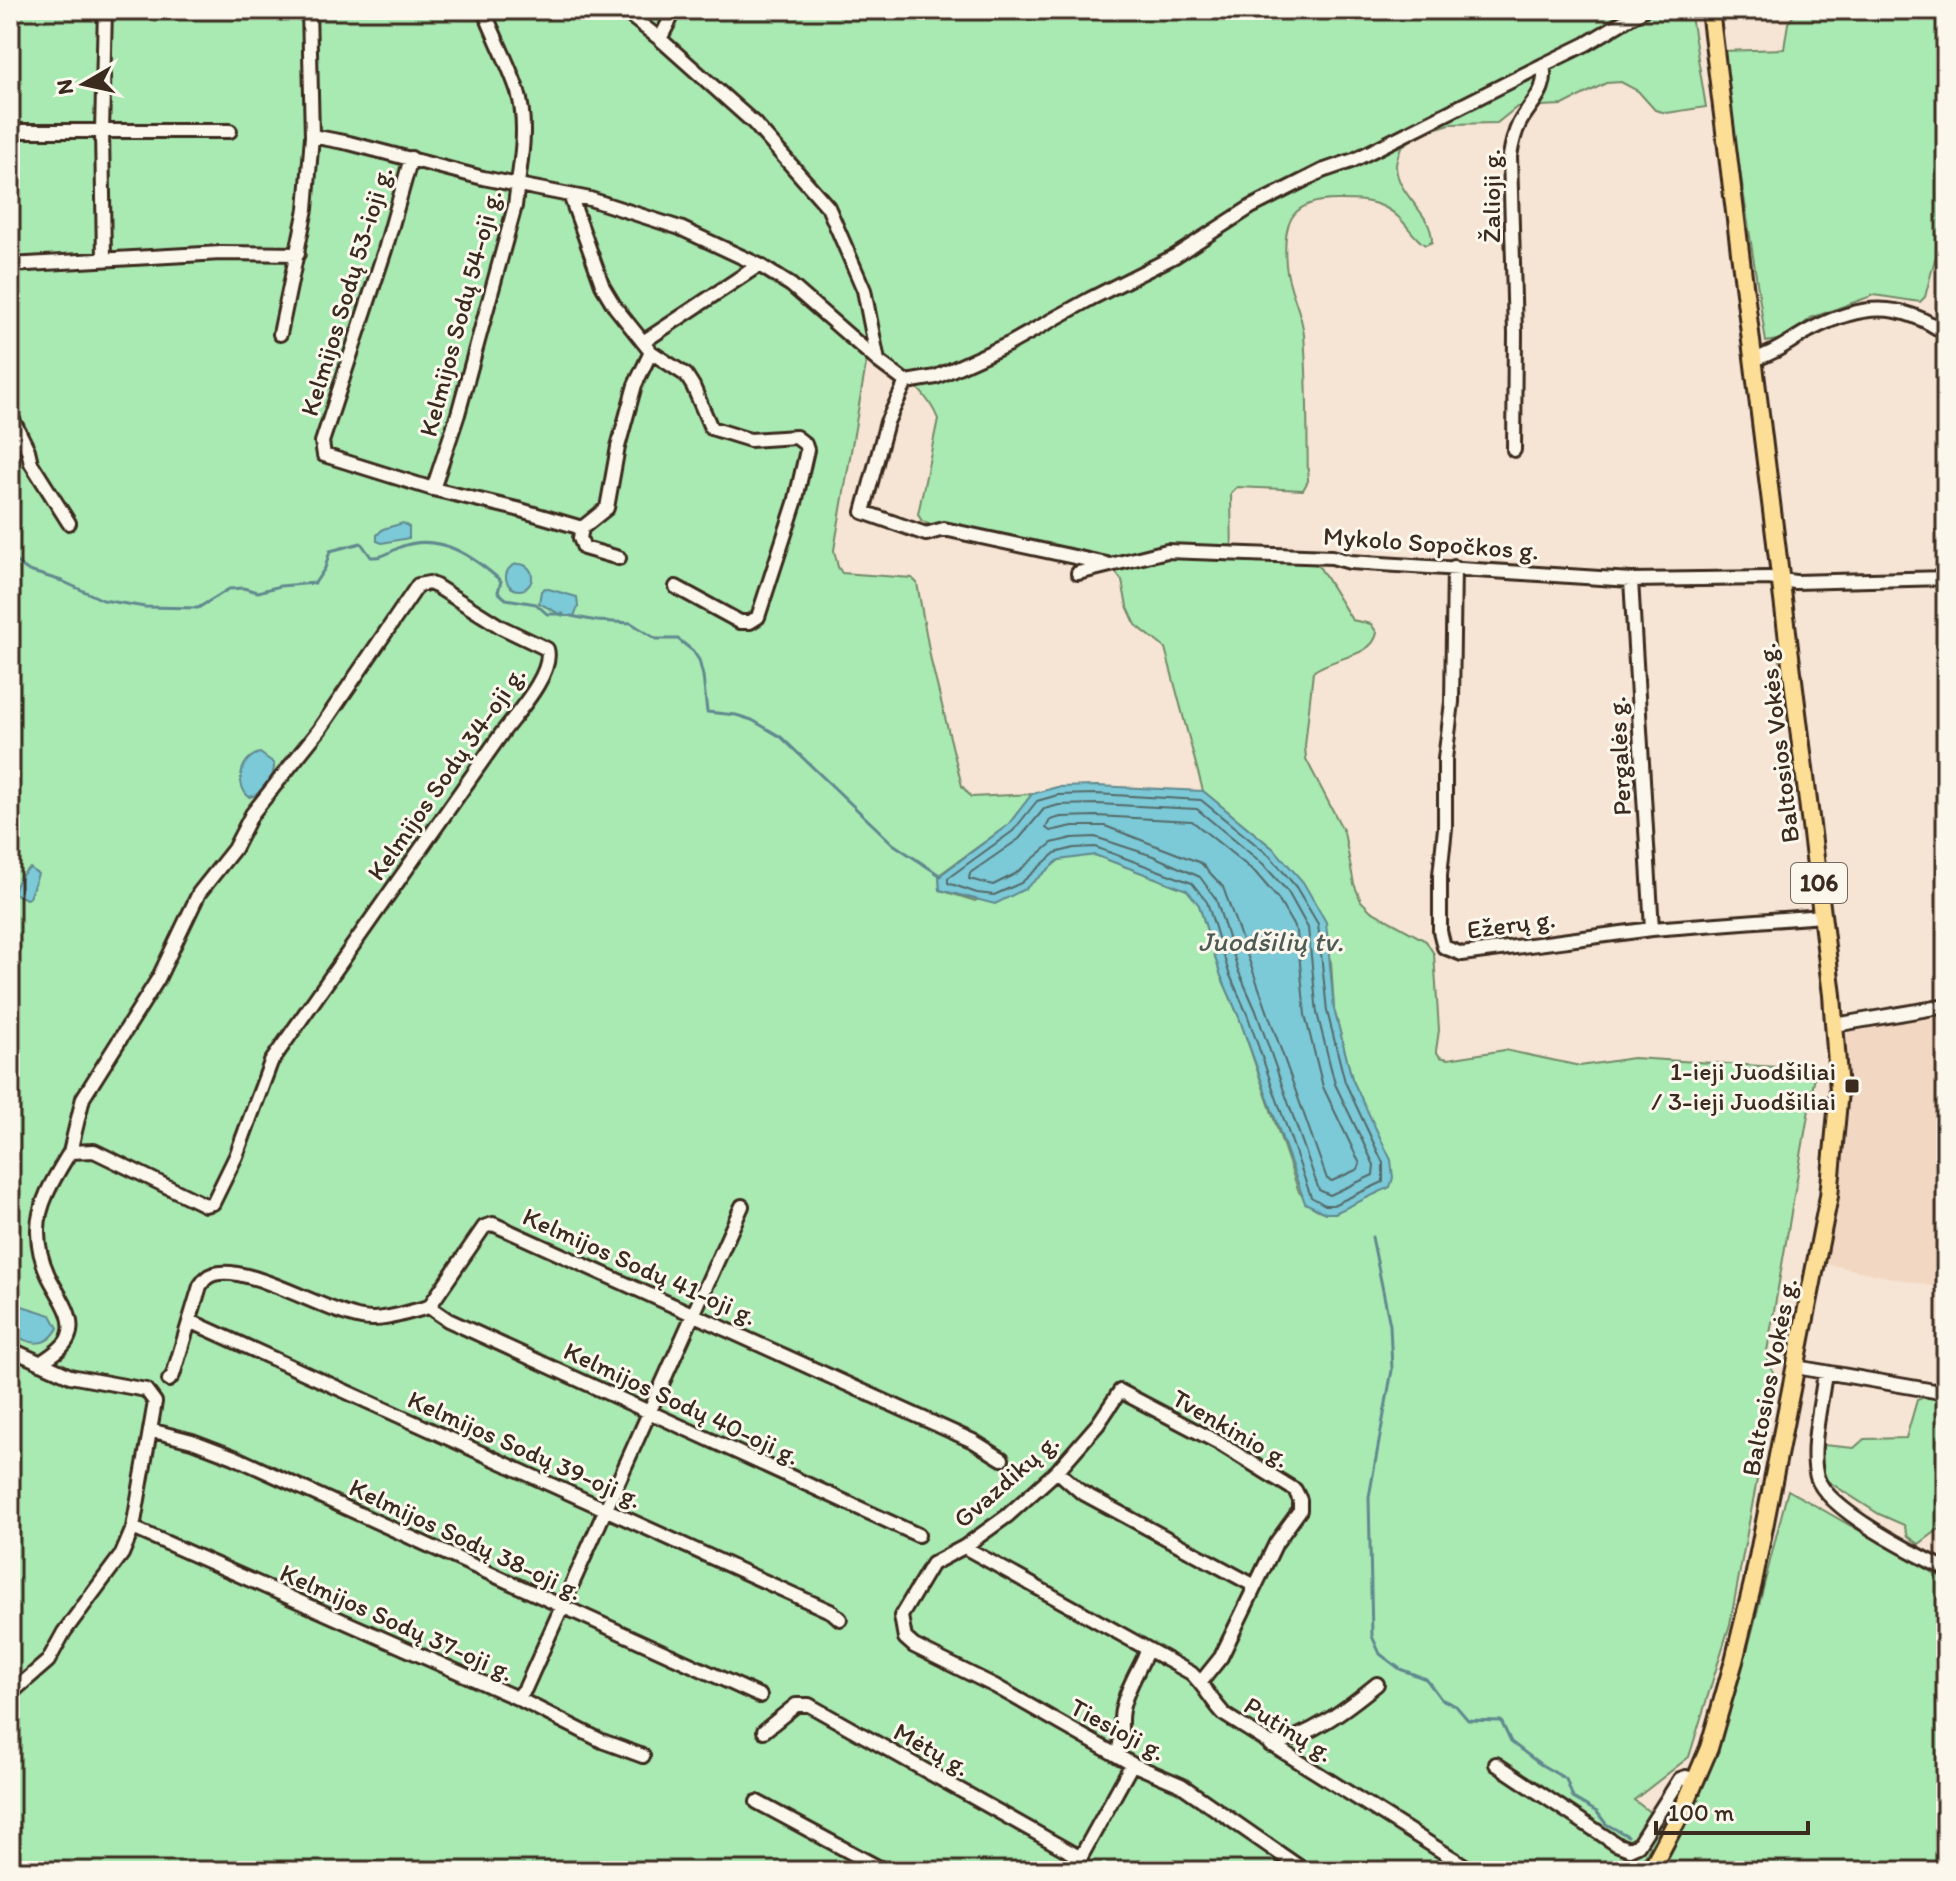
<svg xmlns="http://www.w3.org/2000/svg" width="1956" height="1881" font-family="Itim,sans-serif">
<rect width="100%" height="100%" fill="#f6e4d4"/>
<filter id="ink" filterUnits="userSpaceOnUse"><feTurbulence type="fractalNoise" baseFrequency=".0125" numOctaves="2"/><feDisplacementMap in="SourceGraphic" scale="16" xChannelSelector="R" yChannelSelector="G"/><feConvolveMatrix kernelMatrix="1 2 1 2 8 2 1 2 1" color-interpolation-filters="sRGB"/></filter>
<g filter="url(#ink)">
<path fill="#f2d7c3" d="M1946,1012V1289L1822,1263L1845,1114L1847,1076L1842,1034Z"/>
<path fill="#a9e9b2" stroke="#728a68" stroke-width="2" fill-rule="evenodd" d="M10,10H1690L1706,107L1667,113L1655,110L1638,91L1621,82L1606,83L1563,105L1517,107L1497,123L1450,124L1421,133L1401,147C1399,153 1396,160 1396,166C1397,196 1433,213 1432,242L1425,245C1410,235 1405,218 1386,208C1370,200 1357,200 1340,200C1292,199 1282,220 1286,265C1288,289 1302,311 1304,335C1308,383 1307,433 1308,481L1303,490L1237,487L1231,493L1232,560L1313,563L1320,568L1352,620L1371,624L1377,633C1372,658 1333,656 1313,672L1305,746L1306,759L1344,832L1354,884L1361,901L1371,911L1426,941L1434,954L1439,1030L1436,1051L1440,1057L1448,1059L1505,1050L1580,1066L1633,1058L1810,1069L1815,1075L1766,1357L1776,1378L1730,1624L1689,1757L1634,1800L1664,1823L1636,1871H10ZM869,347C894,368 926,388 938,419L918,514L921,520L930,525L1101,560L1110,565L1122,581L1127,606L1136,625L1165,648L1203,791L1276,851L1331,962L1334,1009L1352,1079L1370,1118L1335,1213C1317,1214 1310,1205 1299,1192L1239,1017L1221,976L1199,905L1187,890L1095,855L1076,856L1059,860L975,901L940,890L939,875L1008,825L1032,794L971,797L962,786L931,661L917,583L912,578L842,573L838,567L834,550Z
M1798,10H1946V237L1935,259L1925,297L1920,302L1874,295L1811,318L1787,338L1766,342L1722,51L1784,49L1788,23Z
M1927,1396L1946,1401V1524L1919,1544L1908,1536L1904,1525L1879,1514L1826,1480L1820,1458L1824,1445L1854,1448L1864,1439L1906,1438L1917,1400Z
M1788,1490L1946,1580V1871H1660C1730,1756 1754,1618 1788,1490Z"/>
<path fill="#7bc9d8" stroke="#61898e" stroke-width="2" d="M403,523L409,527V538L382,543L377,541V535L383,529Z
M506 577a13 13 0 1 1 26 0a13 13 0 1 1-26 0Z
M545,588L577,597L578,607L574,616H563L539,603L541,591Z
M260,753L274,763C275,778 263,795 249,797C234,784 241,757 260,753Z
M1097,786L1203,791L1276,851L1303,882L1326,922L1334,1009L1352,1079L1391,1160L1393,1178L1390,1187L1335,1213H1325L1305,1203L1239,1017L1221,976L1199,905L1187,890L1095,855L1059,860L1025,889L995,904L940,890L939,876L1008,825L1032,794L1057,787Z
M30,868L38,874L29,898L26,899L14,893C13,885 24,871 30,868Z
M22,1306L51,1315L58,1328C47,1348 30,1345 14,1334L11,1325Z"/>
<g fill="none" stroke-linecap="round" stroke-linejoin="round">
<path stroke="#556a68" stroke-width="2" d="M1096,794L1201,800L1270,856L1296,887L1318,924L1327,1011L1345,1082L1383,1163V1182L1333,1205H1325L1311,1197L1247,1014L1229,973L1207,902L1192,883L1095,847L1074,848L1055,853L1021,883L994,895L977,893L948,883V878L1013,831L1037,801L1058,795Z
M1097,804L1197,809L1263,864L1288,892L1308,928L1317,1013L1335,1084L1374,1165L1373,1175L1330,1195L1319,1190L1256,1011L1238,970L1216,899L1200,877L1153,856L1095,837L1072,838L1052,843L1015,874L993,885L969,879L970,873L1019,839L1044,809L1059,805Z
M1096,816L1192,821L1255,872L1278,899L1297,932L1305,1015L1323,1087L1360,1164L1358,1169L1332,1181L1327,1179L1223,887L1201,863L1105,826H1073L1050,831L1046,828L1050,820L1061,817Z"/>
<path stroke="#61898e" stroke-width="3" d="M10,553L16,562L29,571L62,581L103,600L145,607L198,608L229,589L243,588L258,592L280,586L315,583L325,568L330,551L361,543L371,557C382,558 390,552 400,547C438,532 473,556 501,581L498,592L506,599L536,604L547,614H563
M571,616L597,621L631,623L656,639H678L693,651L699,660L703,676L707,712L736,715L752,720L781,737L893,844L941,876
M1372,1237L1390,1325L1392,1370L1369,1497L1372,1636L1380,1654L1400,1669L1426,1679L1441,1699L1456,1706L1468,1720L1501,1721L1511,1742L1540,1764L1566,1779L1573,1798L1597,1812L1606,1824L1628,1836
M1693,1864L1703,1871"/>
<defs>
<path id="minor" d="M623,10L660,39L675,10
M660,39L754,123L828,207L864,290L878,361
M10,131H230
M312,136L349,143L483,178L590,199L680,228L759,265L791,285L878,361L906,382L936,377L1009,344L1090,299L1175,256L1251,207L1322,171L1354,160L1543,65
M411,158L385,250L322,442L324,455L433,489L517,509L582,528
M570,195L603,287L615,307L651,352L635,385L618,447L607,508L582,528L580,538L584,548L619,558
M104,259L102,131L105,10
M10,265L221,253L298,254
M280,334L306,209L312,136L309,10
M643,342L759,265
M651,352L686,375L693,386L711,428L750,440L796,437L805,444L807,450L795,503L758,617L750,622H740L676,587
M1755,359C1776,353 1791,340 1810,330C1860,304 1900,300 1946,334
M906,382L887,422L863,512L926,534L944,529L1107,564
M10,414L28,450L31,463L69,523
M1514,450L1515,333L1510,156C1512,144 1514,134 1519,124C1530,103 1549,91 1543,65L1586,44L1643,10
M433,489L458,414L515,206C519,170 529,128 518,92C509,64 494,37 484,10
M1454,567L1452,702L1445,759V828L1440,875V931L1444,947L1462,954L1652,929L1823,916
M1078,573L1167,551L1332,557L1350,562L1631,580L1769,578L1795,582L1946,578
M1631,580L1652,929
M1835,1025L1946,1006
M429,1307L448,1320L918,1535
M190,1321L832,1612L840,1619
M10,1349L70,1376L146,1390L155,1402L133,1528L122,1554L64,1632L48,1661L10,1694
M40,1363C49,1357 63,1349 68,1338C78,1317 56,1293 48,1275C42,1262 38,1246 38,1232C37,1204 56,1175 70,1152L94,1151L205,1205L213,1203L236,1156L271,1062L502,733C516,714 554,673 547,649L501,627L436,586L429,583L418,585L319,730L252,814L234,849L199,893L158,979L83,1098L70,1152
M1796,1367L1946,1393
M1825,1372C1822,1401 1809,1450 1817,1477C1827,1510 1915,1554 1946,1569
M169,1380L173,1375L200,1286C204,1280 207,1276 214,1274C249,1264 324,1312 362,1318C383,1322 408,1312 429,1307L484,1227L493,1224L973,1441L1002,1459
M150,1430L192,1441L234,1457L760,1696
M1057,1471L1081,1492L1255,1586
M133,1528L517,1698L602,1741L643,1756
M964,1547L1191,1673C1205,1686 1212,1702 1225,1715L1473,1871
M1201,1682L1221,1657L1276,1543L1300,1510V1500L1295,1490L1219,1443L1120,1391L1098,1424L1057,1471L1007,1516L964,1547L932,1564L901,1616L905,1638L914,1646L995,1686L1132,1764L1181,1785L1305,1871
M517,1698L525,1689L742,1206
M764,1731L796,1705H809L1081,1858
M1270,1745C1311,1736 1345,1710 1377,1684
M1117,1754C1124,1740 1119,1724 1122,1710C1126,1689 1139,1670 1147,1651
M1496,1764L1616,1844L1629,1849L1638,1845L1680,1779L1686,1777L1697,1780
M757,1802L885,1871
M1073,1871L1132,1764"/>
<path id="major" d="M1650,1871L1683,1809L1709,1748L1734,1661L1753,1583L1829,1196L1839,1091L1832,995L1710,10"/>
</defs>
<use href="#minor" stroke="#3b2a1e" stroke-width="18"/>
<use href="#major" stroke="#3b2a1e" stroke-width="22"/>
<use href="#minor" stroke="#fbf7ec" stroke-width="12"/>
<use href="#major" stroke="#fdde96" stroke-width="16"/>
</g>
</g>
<rect fill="#3b2a1e" stroke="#fbf7ec" stroke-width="3" x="1844" y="1078" width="16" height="16" rx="4"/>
<g text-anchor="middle" stroke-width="6" stroke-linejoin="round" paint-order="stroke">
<rect fill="#fbf7ec" stroke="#75685c" stroke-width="2" x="1791" y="863" width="56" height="40" rx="6"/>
<g font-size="24" font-weight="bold" fill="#3b2a1e">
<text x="1819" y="891">106</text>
</g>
<g font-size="26" fill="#3b2a1e" stroke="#fbf7ec">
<text transform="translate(1491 196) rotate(-90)" y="9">Žalioji g.</text>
<text transform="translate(346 291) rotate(-73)" y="9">Kelmijos Sodų 53-ioji g.</text>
<text transform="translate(460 313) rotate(-75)" y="9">Kelmijos Sodų 54-oji g.</text>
<text transform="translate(1431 543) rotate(4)" y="9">Mykolo Sopočkos g.</text>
<text transform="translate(1778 743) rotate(-97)" y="9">Baltosios Vokės g.</text>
<text transform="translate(1619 756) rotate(-93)" y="9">Pergalės g.</text>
<text transform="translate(446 773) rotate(-55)" y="9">Kelmijos Sodų 34-oji g.</text>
<text transform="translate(1511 924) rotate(-8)" y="9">Ežerų g.</text>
<text transform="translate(640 1266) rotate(24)" y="9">Kelmijos Sodų 41-oji g.</text>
<text transform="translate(1769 1377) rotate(-79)" y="9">Baltosios Vokės g.</text>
<text transform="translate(682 1403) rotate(25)" y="9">Kelmijos Sodų 40-oji g.</text>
<text transform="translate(1231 1428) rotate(30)" y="9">Tvenkinio g.</text>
<text transform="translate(525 1449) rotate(24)" y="9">Kelmijos Sodų 39-oji g.</text>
<text transform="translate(1006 1480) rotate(-41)" y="9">Gvazdikų g.</text>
<text transform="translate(466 1539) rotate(25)" y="9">Kelmijos Sodų 38-oji g.</text>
<text transform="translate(397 1622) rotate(24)" y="9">Kelmijos Sodų 37-oji g.</text>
<text transform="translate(1118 1729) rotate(28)" y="9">Tiesioji g.</text>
<text transform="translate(1289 1729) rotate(32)" y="9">Putinų g.</text>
<text transform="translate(932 1749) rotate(29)" y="9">Mėtų g.</text>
</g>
<g font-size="26" fill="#3b2a1e" stroke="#fbf7ec" text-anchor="end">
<text x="1836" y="1080">1-ieji Juodšiliai<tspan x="1836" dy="30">/ 3-ieji Juodšiliai</tspan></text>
</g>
<g font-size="28" font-style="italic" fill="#4e5a56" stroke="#fbf7ec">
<text x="1271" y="951">Juodšilių tv.</text>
</g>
</g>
<rect width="1956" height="1881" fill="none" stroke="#fbf7ec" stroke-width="40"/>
<rect x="20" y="20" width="1916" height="1841" fill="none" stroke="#3b2a1e" stroke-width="3" filter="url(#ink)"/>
<g transform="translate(84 84) rotate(261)" stroke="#fbf7ec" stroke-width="6" paint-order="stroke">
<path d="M0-6L14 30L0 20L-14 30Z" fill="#3b2a1e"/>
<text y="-12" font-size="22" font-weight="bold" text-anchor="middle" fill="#3b2a1e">N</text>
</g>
<path d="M1656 1821v12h152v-12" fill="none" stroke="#3b2a1e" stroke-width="4"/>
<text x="1668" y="1821" font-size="24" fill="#3b2a1e" stroke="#fbf7ec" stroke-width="6" paint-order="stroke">100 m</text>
</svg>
